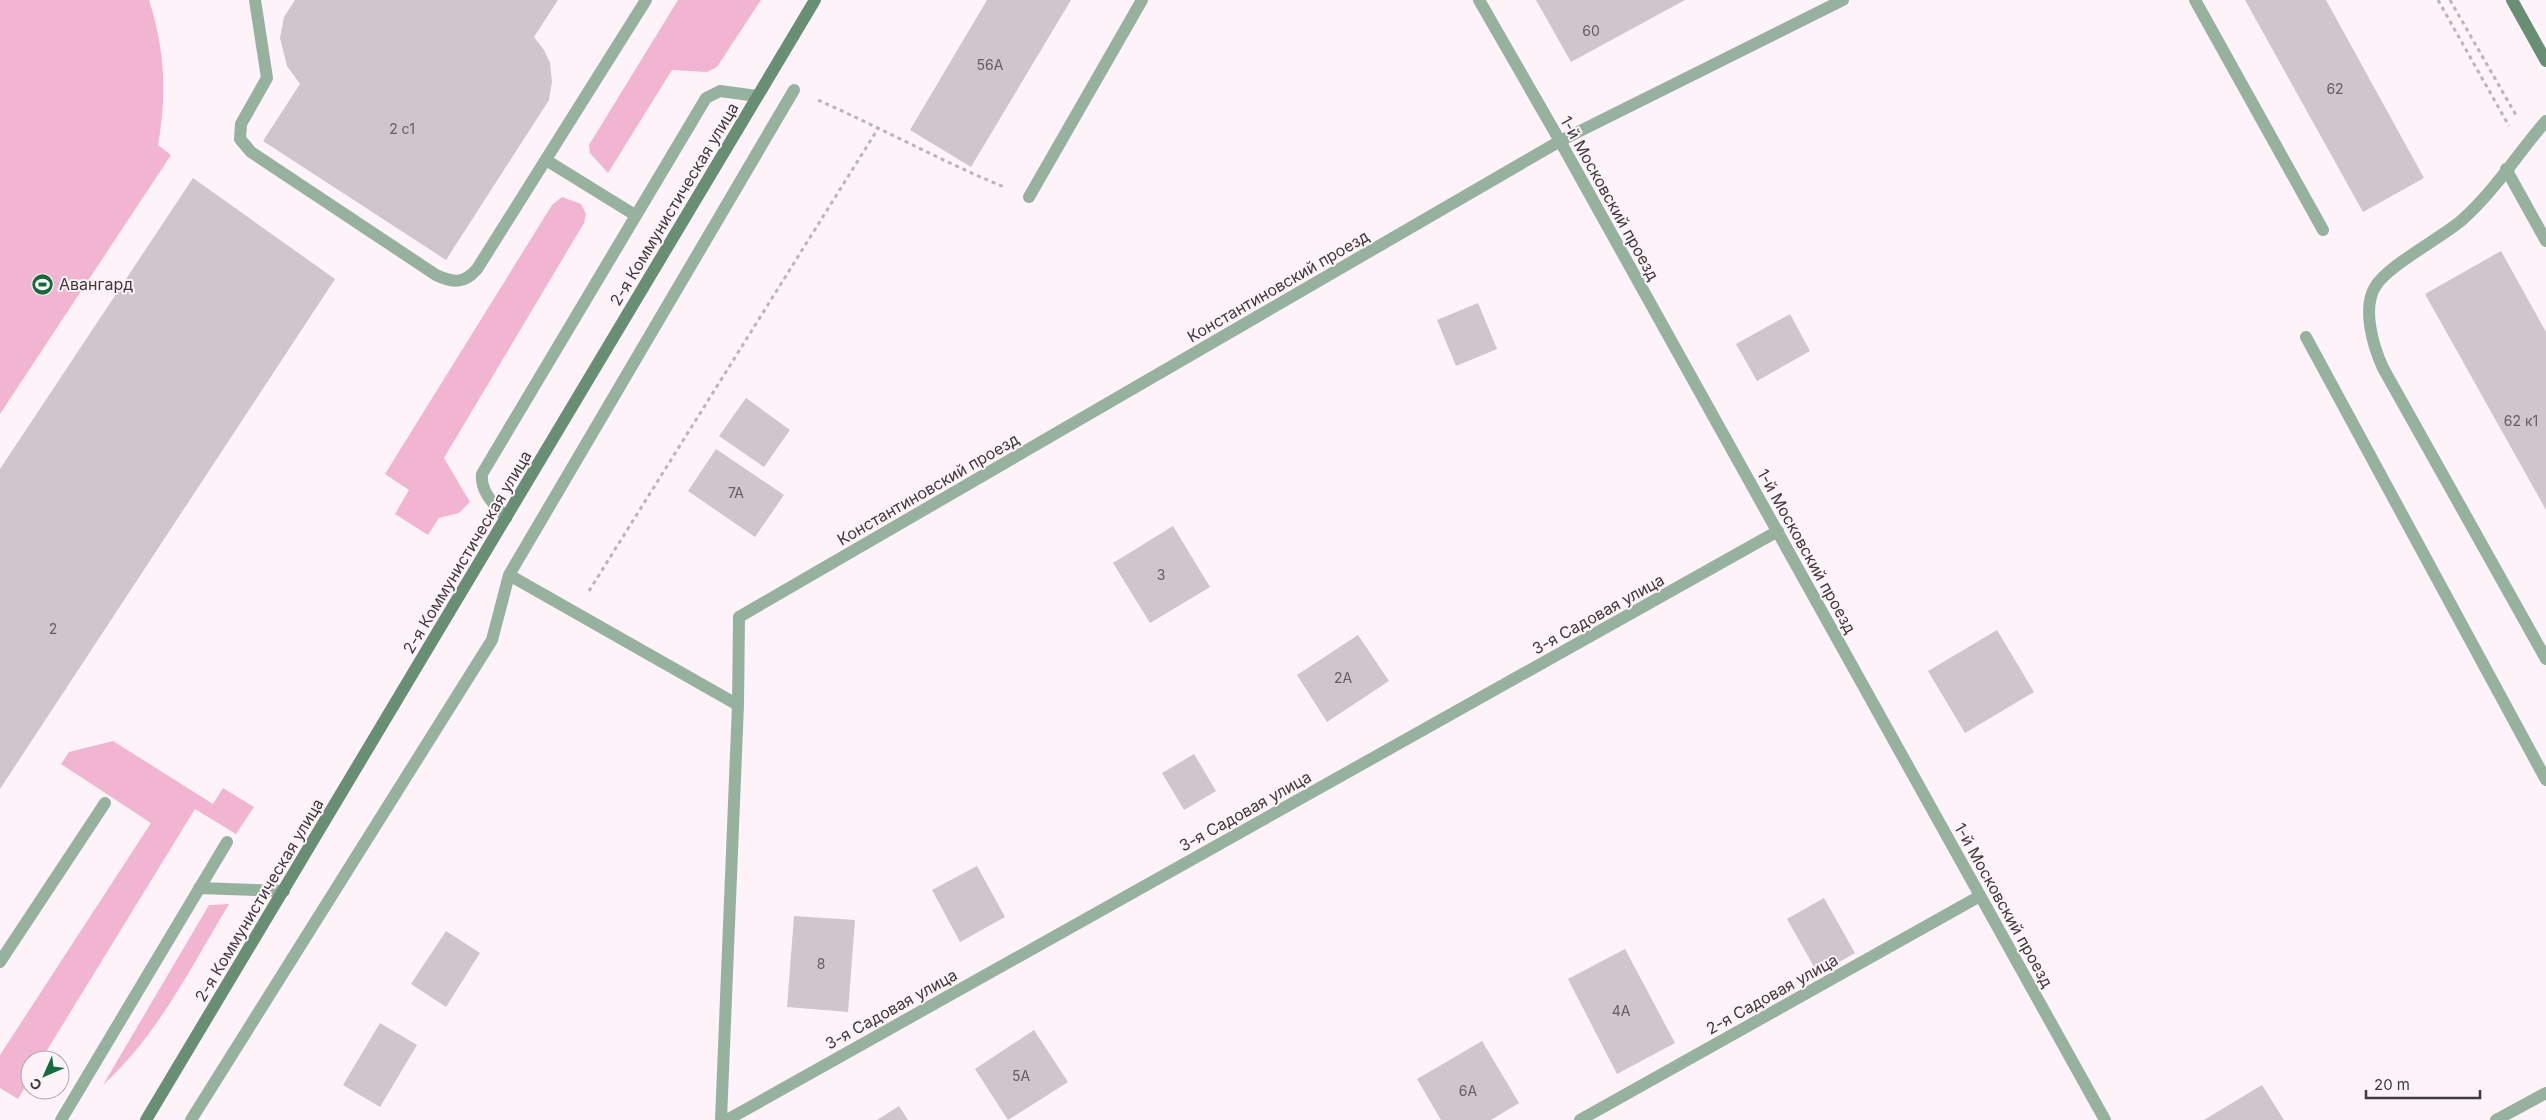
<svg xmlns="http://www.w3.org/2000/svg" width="2546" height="1120" font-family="Inter,sans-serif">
<rect width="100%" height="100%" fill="#fef3f8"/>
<path fill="#f1b5d1" d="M0,0H149C165,49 167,95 158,145L171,155L0,414Z
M678,0H761L717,67L707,72L672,70L608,173L590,153L589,145Z
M562,197L581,204L586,214L584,223L444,458L470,502L459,513L439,518L428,535L395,514L409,490L385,474L552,205Z
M113,741L213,804L223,788L254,807L236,834L195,809L41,1060H30V1079L18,1099L0,1088V1055L151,823L61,764L69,752Z
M229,904C191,967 158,1035 103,1085L209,905Z"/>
<path fill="#d0c5ca" d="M295,0H558L534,37L544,50L550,63L552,82L549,100L446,260L263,141L300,84L287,66L280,38L284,17Z
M987,0H1071L971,167L910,130Z
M1536,0H1685L1571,62Z
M2245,0H2326L2424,178L2363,212Z
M193,178L335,279L0,789V469Z
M2501,251L2546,332V510L2425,294Z
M1478,303L1497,349L1456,366L1437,320Z
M1790,314L1810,351L1757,381L1736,344Z
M746,398L790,430L764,467L719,436Z
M716,449L784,495L755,537L688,491Z
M1173,526L1210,587L1150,623L1113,563Z
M1997,630L2034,692L1965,733L1928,671Z
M1358,635L1389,681L1327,722L1297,675Z
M1194,754L1216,791L1184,810L1162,773Z
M977,866L1005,917L960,942L932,890Z
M1824,898L1855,953L1818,974L1787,919Z
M794,916L855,920L848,1012L787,1007Z
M446,931L480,953L446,1007L411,984Z
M1625,949L1675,1043L1617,1074L1568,979Z
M380,1023L417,1045L380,1107L343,1085Z
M1034,1030L1068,1082L1008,1120L975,1069Z
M1482,1041L1519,1103L1491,1120H1441L1417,1079Z
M2262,1085L2284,1120H2204Z
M899,1106L908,1120H877Z"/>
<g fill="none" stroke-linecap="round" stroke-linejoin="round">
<path stroke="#bdb4b8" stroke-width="3" stroke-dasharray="4 4" stroke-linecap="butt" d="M2438,0L2509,126
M2450,0L2517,117
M818,100C881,128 941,161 1004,187
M589,591L879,127"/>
<path stroke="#97b19f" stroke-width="12" d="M255,0L267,78L241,124L240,139L251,152L436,275C453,283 464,284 477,269L646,0
M2195,0L2323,230
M2546,121C2518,153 2494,192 2462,220C2441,238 2387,266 2375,287C2362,309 2373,346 2383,368L2546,659
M546,160L635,215
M2506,169L2546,241
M1029,197L1142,0
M2306,337L2546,780
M506,518C495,505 480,492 482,474L706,98L720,91L757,96
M738,705L509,575L794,90
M199,888L284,891
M0,962L105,803
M61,1120L227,842
M191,1120L492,640L509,575
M1580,1120L1980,896"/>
<path stroke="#97b19f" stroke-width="12" d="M1479,0L1560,141L2105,1120
M721,1120L738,705L739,617L1560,141L1843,0
M727,1120L1778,531
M2496,1120L2546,1093"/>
<path stroke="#688f74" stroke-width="12" d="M2512,0L2546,61
M146,1120L815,0"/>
</g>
<defs>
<symbol id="stadium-disc" viewBox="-11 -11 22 22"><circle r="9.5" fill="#166b3d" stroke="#fef3f8"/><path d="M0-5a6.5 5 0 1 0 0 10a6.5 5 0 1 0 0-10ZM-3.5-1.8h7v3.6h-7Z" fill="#fff"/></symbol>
</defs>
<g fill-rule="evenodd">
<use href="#stadium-disc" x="30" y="272" width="25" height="25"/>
</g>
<g text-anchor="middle" stroke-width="4" stroke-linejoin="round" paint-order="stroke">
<g font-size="14" fill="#625d60">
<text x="1591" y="36">60</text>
<text x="990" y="70">56А</text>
<text x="2335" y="94">62</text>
<text x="402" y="134">2 с1</text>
<text x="2521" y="426">62 к1</text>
<text x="736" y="498">7А</text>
<text x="1161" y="580">3</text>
<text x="53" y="634">2</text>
<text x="1343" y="683">2А</text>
<text x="821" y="969">8</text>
<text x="1621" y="1016">4А</text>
<text x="1021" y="1081">5А</text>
<text x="1468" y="1096">6А</text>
</g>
<g font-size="16" fill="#3e3a3c" stroke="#fef3f8">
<text transform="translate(1610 198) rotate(61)" y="6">1-й Московский проезд</text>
<text transform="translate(674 204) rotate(-59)" y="6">2-я Коммунистическая улица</text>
<text transform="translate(1278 286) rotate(-30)" y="6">Константиновский проезд</text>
<text transform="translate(928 489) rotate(-30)" y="6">Константиновский проезд</text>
<text transform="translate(1807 551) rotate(61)" y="6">1-й Московский проезд</text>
<text transform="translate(467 552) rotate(-59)" y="6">2-я Коммунистическая улица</text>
<text transform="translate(1598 614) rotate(-29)" y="6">3-я Садовая улица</text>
<text transform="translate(1245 811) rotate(-29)" y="6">3-я Садовая улица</text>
<text transform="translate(259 900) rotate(-59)" y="6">2-я Коммунистическая улица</text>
<text transform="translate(2004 905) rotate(61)" y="6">1-й Московский проезд</text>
<text transform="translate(1772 994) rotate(-29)" y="6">2-я Садовая улица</text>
<text transform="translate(891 1009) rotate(-29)" y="6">3-я Садовая улица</text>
</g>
<g font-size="16" fill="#3e3a3c" stroke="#fef3f8" text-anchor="start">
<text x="59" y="290">Авангард</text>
</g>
</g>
<g transform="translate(45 1075) rotate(225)"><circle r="24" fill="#fef3f8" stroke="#b1a9ad"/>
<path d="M0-4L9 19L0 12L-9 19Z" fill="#166b3d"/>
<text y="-8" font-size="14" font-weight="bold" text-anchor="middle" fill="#3e3a3c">С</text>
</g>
<path d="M2366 1090v8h114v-8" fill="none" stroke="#3e3a3c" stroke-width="2.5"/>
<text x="2374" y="1090" font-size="15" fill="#3e3a3c" stroke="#fef3f8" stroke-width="4" paint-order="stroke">20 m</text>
</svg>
